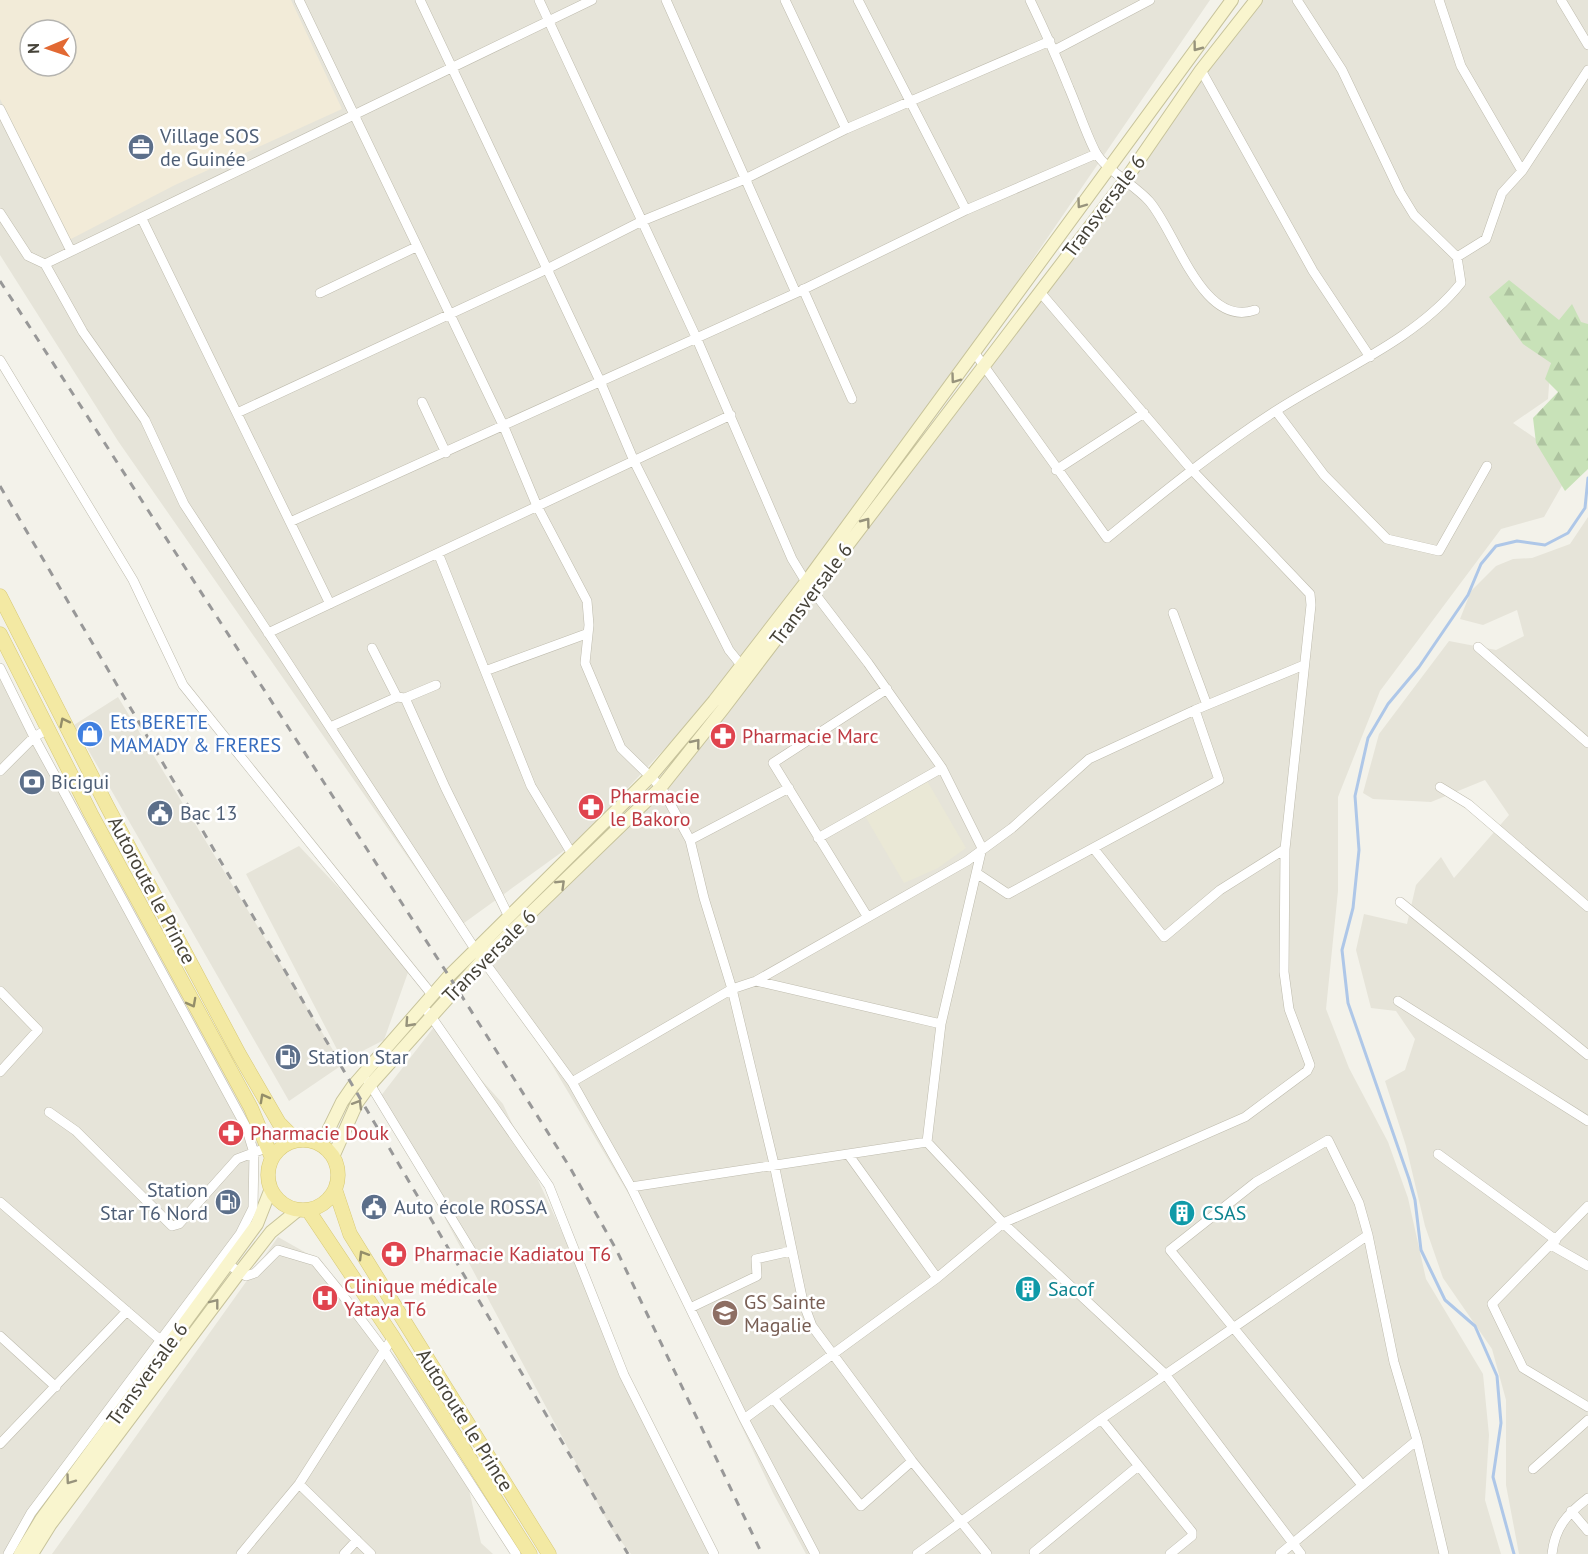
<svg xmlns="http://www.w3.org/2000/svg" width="1588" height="1554" font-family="'PT Sans',sans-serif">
<defs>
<pattern id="forest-firs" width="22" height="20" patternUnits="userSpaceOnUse" patternTransform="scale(1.5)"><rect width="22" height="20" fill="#c8e2b8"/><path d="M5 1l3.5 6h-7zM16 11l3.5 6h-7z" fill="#adc39f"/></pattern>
</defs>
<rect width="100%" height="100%" fill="#f3f2ea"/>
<path fill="#e6e4d9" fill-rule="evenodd" d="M0,0H1210L955,373L820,556L685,727L580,839L457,928L118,441L0,255ZM30,30H66V66H30Z
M1255,0H1588V338L1552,346L1548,399L1513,423L1545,445L1564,482L1544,517L1501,529L1380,691L1338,797V891L1326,1009L1349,1068L1388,1142L1408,1198L1426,1279L1483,1374L1489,1435L1485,1500L1501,1554H806L773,1493L644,1220L485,952L639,813L785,621L860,514L908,458Z
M1588,517V1554H1519L1506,1485V1400L1492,1349L1443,1278L1425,1226L1406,1146L1385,1081L1405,1070L1415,1039L1396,1011L1371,1008L1356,950L1364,914L1407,924L1416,885L1441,857L1454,878L1509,815L1485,780L1431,802L1373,799L1363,793L1379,734L1449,641L1496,650L1524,636L1517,610L1483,625L1460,619L1471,591L1496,566L1513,559L1532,558L1570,544Z
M0,665L202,1032L240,1088L260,1143L255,1221L51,1492L19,1554H0Z
M118,697L342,1065L289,1101L74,725Z
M299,846L411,964L384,1040L343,1061L246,874Z
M434,1027L503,1104L710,1554H631L612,1530L380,1097Z
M278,1237L317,1259L422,1390L464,1467L481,1543L493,1554H52Z"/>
<path fill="#f2ebd8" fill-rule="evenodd" d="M0,0H291L342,109L175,185L69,240L0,99ZM30,30H66V66H30Z"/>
<path fill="#eae8d6" d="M926,779L966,848L938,868L904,883L865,816Z"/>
<path fill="url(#forest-firs)" d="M1509,280L1559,320L1572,304L1581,322L1588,324V469L1565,491L1536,443L1533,418L1558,392L1545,379L1551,363L1523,344L1489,297Z"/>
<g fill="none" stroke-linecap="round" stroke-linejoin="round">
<path stroke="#aec7e8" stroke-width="3" d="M1514,1554L1493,1477L1501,1423L1497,1376L1475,1326L1445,1300L1421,1250L1415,1200L1409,1179L1348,1003L1342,950L1353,908L1359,850L1355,796L1368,738L1388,704L1419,667L1468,595L1481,564L1496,546L1517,541L1545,545L1568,533L1585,508L1588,478"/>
<defs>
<path id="street" d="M299,0L504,427L537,506L587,601L589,625L585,663L621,748L661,787L690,840L704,898L732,989L774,1164L803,1302L812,1326L912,1461L987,1554
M420,0L600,381L634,461L729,650L741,665
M539,0L696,337L792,559L806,582L868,663L942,768L982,848L941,1024L927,1142L1003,1223L1165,1374L1301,1554
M666,0L796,293
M785,0L846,129
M858,0L966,210
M1030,0C1044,29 1057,58 1069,88C1078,109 1085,131 1095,151C1104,169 1135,185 1149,201C1176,231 1202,329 1255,310
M1297,0L1342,70L1400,192L1414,215L1457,257
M1439,0L1461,66L1522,171
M1561,0L1588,45
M1055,50L1150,0
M1201,70L1313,271L1370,357
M0,109L71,251
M0,213L28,256L45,264L83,332L145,420L184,504L475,949L572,1082L631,1187L744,1419L815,1554
M142,219L330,604
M45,264L592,0
M803,289L852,399
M320,293L416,247
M974,352L1107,538C1161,494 1215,450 1274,412C1335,372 1415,341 1461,283L1457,257L1486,239L1502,193L1522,171L1588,70
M0,360L133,580L183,685L433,996
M422,402L446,453
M1276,411L1324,475L1387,539L1439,551L1487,466
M237,413L545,270L642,221L745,179L846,129L1050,41
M1056,470L1144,413
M290,522L796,293L966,210L1096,154
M438,553L531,786L572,854
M1173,613L1207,705
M268,633L731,415
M1478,647L1588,743
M372,648L397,697
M0,668L34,737L246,1127L254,1153L253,1208L240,1234L31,1513L8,1554
M485,671L586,634
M405,698L445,787L509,917
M330,727L397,697L405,698L436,685
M0,771L34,737L48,729
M1440,787L1468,804L1588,907
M818,838L942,768
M690,840L789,788
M1094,849L1164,937L1220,890L1285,849
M978,874L1008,894L1219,780L1195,710
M1400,902L1588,1055
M867,916L773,763L887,689
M756,981L941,1024
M0,991L38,1030L0,1072
M1398,1001L1588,1121
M428,1012L549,1186L624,1375L714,1554
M368,1081L475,1257
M572,1082L732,989L756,981L967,861L1012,828L1089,759L1195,710L1304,665
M49,1112L76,1131L172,1226L179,1224L237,1159L266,1148
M848,1154L937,1278
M1438,1154L1556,1240
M631,1187L927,1142
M0,1202L165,1344
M1588,1206L1492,1304L1523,1368L1588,1407
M1551,1245L1588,1266
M229,1265L246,1276L255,1273L278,1250L315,1261L341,1293L384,1350L516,1554
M690,1308L757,1276L756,1259L791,1251
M0,1336L56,1387
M773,1398L861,1506L912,1461
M744,1419L937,1278L1003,1223L1245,1117L1307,1071L1310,1065L1289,1009L1284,972L1285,849L1311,605L1310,594L1191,469L1040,292
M1101,1419L1192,1532V1536L1170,1554
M0,1444L127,1311
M1533,1469L1588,1420
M299,1484L371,1554
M1362,1485L1170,1250L1256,1182L1328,1140L1359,1203L1368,1235L1394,1362L1417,1440L1444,1554
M1571,1511L1588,1531
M1034,1552L1137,1467
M241,1554L299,1484L393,1337
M344,1554L357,1540
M917,1554L1101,1419L1368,1235
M1280,1554L1417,1440
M1552,1554C1555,1527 1567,1514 1588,1498"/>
<path id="secondary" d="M321,1145L342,1102L353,1086L449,976L651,776L714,701L806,582L1232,0
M333,1157L357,1103L370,1085L483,959L661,787L723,709L1126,179L1201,70L1256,0
M20,1554L42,1518L257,1224L270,1191
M32,1554L50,1525L239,1273L271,1232L298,1210"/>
<path id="primary" d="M0,596L107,806L239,1054L279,1123L290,1134L303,1139
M0,634L91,814L251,1108L272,1158
M268 1175a35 35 0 1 1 70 0a35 35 0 1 1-70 0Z
M335,1189L350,1234L549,1554
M308,1210L393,1337L530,1554"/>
</defs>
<use href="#street" stroke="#bebbad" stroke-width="10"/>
<use href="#secondary" stroke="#c7c39b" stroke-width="14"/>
<use href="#primary" stroke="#d7c975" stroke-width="15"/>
<use href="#street" stroke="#fff" stroke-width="9"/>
<use href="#secondary" stroke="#f9f5ce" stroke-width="12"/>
<use href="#primary" stroke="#f3e9a3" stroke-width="14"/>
<path stroke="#989898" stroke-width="3" stroke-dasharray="8 8" stroke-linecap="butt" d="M0,281L456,987L569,1166L616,1249L762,1554
M0,486L628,1554"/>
</g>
<defs><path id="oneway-chevron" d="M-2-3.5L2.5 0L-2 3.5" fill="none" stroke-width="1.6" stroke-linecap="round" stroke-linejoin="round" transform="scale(1.5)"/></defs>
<g stroke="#97937c">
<use href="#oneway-chevron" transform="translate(1197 47) rotate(127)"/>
<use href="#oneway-chevron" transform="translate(1081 204) rotate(126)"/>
<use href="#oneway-chevron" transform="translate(955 379) rotate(126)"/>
<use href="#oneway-chevron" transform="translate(866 522) rotate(-53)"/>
<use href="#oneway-chevron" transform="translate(696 743) rotate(-51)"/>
<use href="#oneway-chevron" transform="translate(561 884) rotate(-44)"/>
<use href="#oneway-chevron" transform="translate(409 1023) rotate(132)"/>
<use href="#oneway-chevron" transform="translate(358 1104) rotate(-59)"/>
<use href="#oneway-chevron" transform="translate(215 1303) rotate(-52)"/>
<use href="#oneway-chevron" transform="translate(70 1480) rotate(126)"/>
</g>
<g stroke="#948e69">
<use href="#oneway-chevron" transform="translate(64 722) rotate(-117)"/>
<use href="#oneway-chevron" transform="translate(192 1003) rotate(62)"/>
<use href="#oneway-chevron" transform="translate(264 1098) rotate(-119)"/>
<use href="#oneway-chevron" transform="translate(363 1255) rotate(-121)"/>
</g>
<defs>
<symbol id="office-disc" viewBox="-11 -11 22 22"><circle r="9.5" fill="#5c6f8a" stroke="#fff"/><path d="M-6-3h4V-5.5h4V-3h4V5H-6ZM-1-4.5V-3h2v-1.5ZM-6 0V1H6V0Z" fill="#fff"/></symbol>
<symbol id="shop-disc" viewBox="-11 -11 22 22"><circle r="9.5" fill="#3f7fe0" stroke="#fff"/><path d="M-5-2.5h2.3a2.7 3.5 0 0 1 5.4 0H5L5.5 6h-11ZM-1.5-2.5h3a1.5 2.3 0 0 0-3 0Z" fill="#fff"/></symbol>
<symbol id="pharmacy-disc" viewBox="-11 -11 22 22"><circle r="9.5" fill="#e0444e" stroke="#fff"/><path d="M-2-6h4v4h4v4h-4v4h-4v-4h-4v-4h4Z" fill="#fff"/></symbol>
<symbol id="bank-disc" viewBox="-11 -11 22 22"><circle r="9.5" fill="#5c6f8a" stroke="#fff"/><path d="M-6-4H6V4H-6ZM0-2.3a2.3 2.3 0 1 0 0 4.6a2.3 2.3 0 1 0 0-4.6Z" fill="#fff"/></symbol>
<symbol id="civic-disc" viewBox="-11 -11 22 22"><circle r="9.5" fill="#5c6f8a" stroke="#fff"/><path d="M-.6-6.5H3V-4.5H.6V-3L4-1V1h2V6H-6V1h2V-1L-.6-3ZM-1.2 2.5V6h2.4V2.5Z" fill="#fff"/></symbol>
<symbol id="fuel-disc" viewBox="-11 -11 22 22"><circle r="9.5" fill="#5c6f8a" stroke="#fff"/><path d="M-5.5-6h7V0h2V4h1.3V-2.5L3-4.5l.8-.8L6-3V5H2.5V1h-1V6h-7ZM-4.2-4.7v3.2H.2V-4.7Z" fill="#fff"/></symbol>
<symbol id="building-disc" viewBox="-11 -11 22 22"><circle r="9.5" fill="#0f9aa8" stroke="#fff"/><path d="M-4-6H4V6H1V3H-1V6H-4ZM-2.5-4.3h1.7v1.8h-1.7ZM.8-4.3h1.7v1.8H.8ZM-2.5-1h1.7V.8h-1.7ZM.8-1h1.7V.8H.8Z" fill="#fff"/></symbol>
<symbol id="hospital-disc" viewBox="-11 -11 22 22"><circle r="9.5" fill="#e0444e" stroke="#fff"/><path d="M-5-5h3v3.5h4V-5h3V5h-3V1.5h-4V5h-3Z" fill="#fff"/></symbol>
<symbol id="school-disc" viewBox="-11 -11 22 22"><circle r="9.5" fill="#8d6e63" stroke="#fff"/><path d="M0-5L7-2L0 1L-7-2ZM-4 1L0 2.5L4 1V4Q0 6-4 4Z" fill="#fff"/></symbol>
</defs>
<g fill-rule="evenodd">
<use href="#office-disc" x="126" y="132" width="30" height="30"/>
<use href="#shop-disc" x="75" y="719" width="30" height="30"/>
<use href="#pharmacy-disc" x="708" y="721" width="30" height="30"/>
<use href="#bank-disc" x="17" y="767" width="30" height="30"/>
<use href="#pharmacy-disc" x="576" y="792" width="30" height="30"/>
<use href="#civic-disc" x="145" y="798" width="30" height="30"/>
<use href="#fuel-disc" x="273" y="1042" width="30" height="30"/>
<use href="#pharmacy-disc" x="216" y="1118" width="30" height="30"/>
<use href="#fuel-disc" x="213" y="1187" width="30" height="30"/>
<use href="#civic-disc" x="359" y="1192" width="30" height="30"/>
<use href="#building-disc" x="1167" y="1198" width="30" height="30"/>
<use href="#pharmacy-disc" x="379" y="1239" width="30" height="30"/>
<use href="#building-disc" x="1013" y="1274" width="30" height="30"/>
<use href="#hospital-disc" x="310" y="1283" width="30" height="30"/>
<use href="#school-disc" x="710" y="1298" width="30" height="30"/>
</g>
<g text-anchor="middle" stroke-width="5" stroke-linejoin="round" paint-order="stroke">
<g font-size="20" fill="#4e5e75" stroke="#fff" text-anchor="start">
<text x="160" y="143">Village SOS<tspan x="160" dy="23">de Guinée</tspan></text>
<text x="51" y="789">Bicigui</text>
<text x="180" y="820">Bac 13</text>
<text x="308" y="1064">Station Star</text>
<text x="208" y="1197" text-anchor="end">Station<tspan x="208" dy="23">Star T6 Nord</tspan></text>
<text x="394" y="1214">Auto école ROSSA</text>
</g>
<g font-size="20" fill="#464339" stroke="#fff">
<text transform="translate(1104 206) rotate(-53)" y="7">Transversale 6</text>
<text transform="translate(811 594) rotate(-53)" y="7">Transversale 6</text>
<text transform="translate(152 890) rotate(62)" y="7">Autoroute le Prince</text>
<text transform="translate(489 956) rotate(-45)" y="7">Transversale 6</text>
<text transform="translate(147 1374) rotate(-54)" y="7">Transversale 6</text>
<text transform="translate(465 1420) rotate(58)" y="7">Autoroute le Prince</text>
</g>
<g font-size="20" fill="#366cbe" stroke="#fff" text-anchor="start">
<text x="110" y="729">Ets BERETE<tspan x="110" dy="23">MAMADY &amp; FRERES</tspan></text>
</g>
<g font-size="20" fill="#be3a42" stroke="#fff" text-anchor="start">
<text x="742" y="743">Pharmacie Marc</text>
<text x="610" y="803">Pharmacie<tspan x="610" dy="23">le Bakoro</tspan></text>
<text x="250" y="1140">Pharmacie Douk</text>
<text x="414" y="1261">Pharmacie Kadiatou T6</text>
<text x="344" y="1293">Clinique médicale<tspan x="344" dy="23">Yataya T6</tspan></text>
</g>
<g font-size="20" fill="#0d838f" stroke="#fff" text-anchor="start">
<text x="1202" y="1220">CSAS</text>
<text x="1048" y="1296">Sacof</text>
</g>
<g font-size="20" fill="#785e54" stroke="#fff" text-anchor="start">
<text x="744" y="1309">GS Sainte<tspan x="744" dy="23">Magalie</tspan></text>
</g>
</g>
<g transform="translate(48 48) rotate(268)"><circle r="28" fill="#ffffff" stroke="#b5b4b0" stroke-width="1.5"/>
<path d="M0-4.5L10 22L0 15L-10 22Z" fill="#e26933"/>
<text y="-9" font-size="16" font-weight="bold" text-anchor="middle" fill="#464339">N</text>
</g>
</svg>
